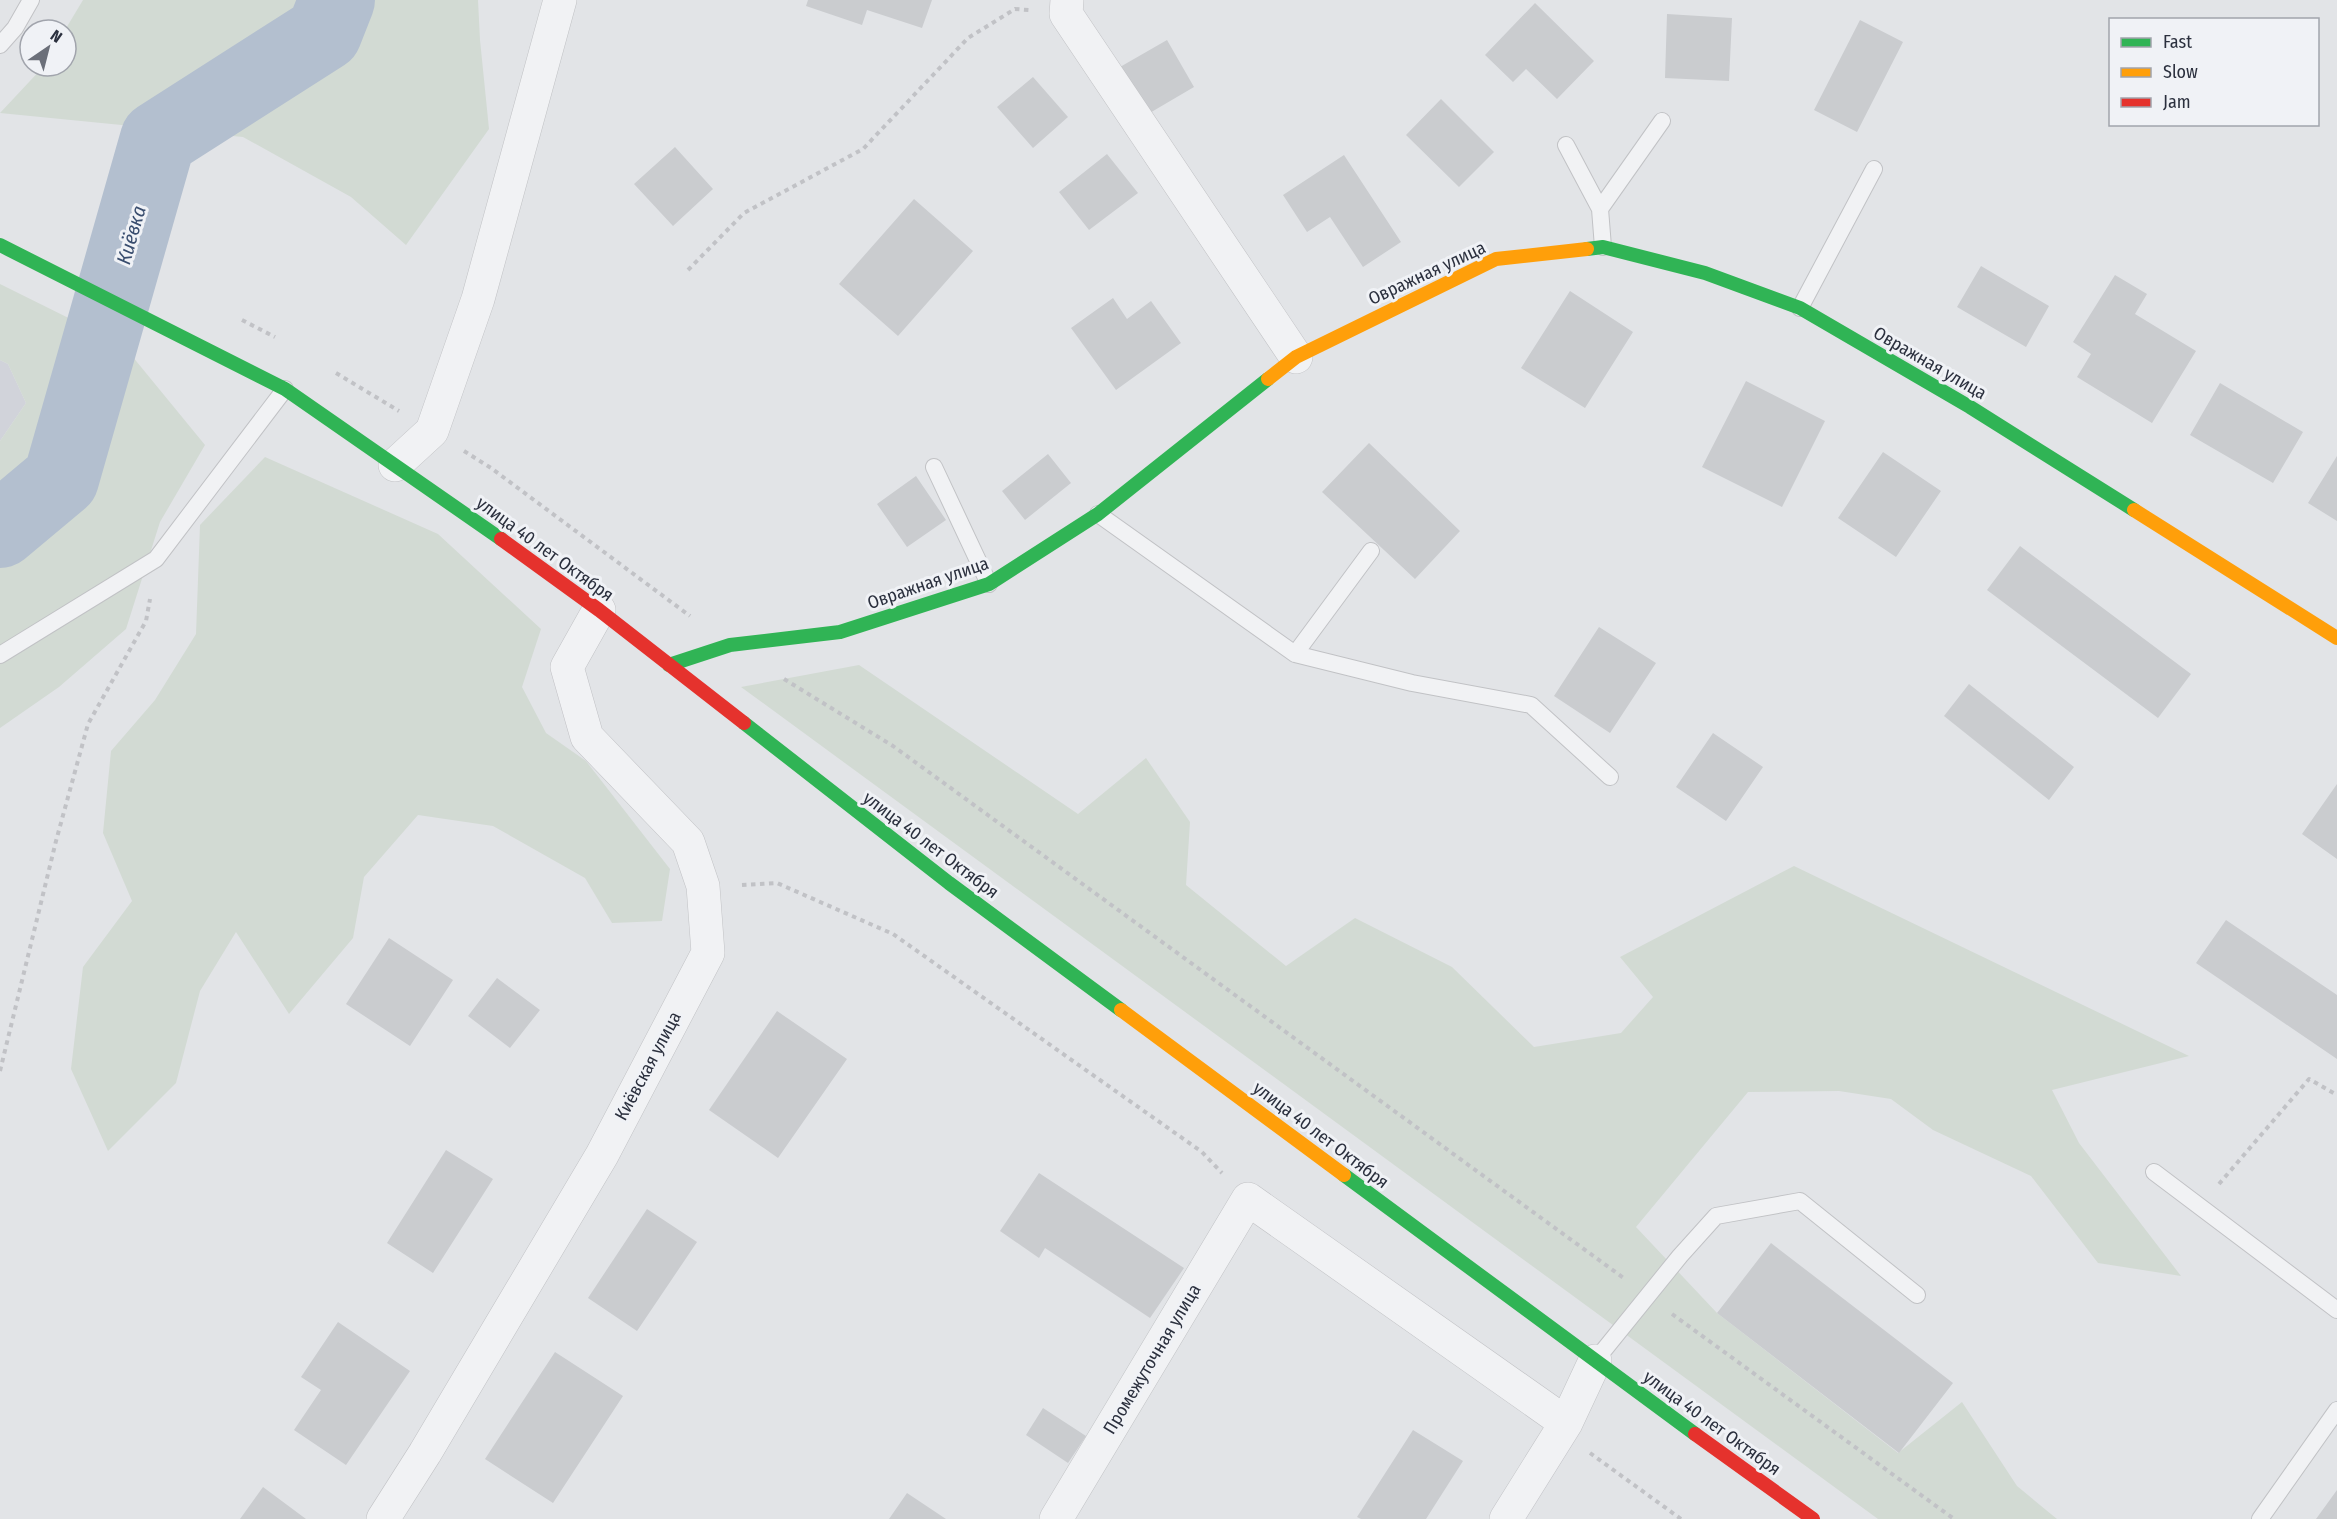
<svg xmlns="http://www.w3.org/2000/svg" width="2337" height="1519" font-family="'Fira Sans Condensed',sans-serif">
<rect width="100%" height="100%" fill="#e2e4e7"/>
<path fill="#d1d3da" d="M0,360L8,364L26,403L0,441Z"/>
<path fill="#d2dad3" d="M83,0H478L480,40L489,129L406,245L351,197L243,137L0,113L44,66H66L65,30Z
M0,284L123,345L205,445L160,522L126,629L59,687L0,728V441L26,403L8,364L0,360Z
M265,457L438,534L541,629L522,687L546,733L586,761L670,869L662,921L612,923L585,878L493,826L418,815L364,877L353,938L289,1014L236,932L200,991L176,1083L108,1151L71,1069L83,967L132,901L103,833L111,751L155,700L196,634L200,525Z
M859,665L1078,814L1146,758L1190,822L1186,885L1286,966L1355,918L1452,967L1534,1047L1621,1033L1653,997L1620,957L1794,866L2189,1056L2052,1090L2079,1143L2181,1276L2098,1263L2031,1176L1933,1130L1891,1099L1839,1091L1748,1092L1636,1227L1717,1313L1898,1453L1962,1402L2017,1486L2057,1519H1878L741,687Z"/>
<g fill="none" stroke-linecap="round" stroke-linejoin="round">
<path stroke="#b3bfcf" stroke-width="76" d="M0,530L61,479L158,139L324,33L337,0"/>
</g>
<path fill="#cacccf" d="M808,0H932L922,28L867,10L862,25L806,6Z
M1535,3L1594,61L1557,99L1526,69L1513,82L1485,55Z
M1667,14L1732,18L1729,81L1665,78Z
M1860,20L1903,42L1857,132L1814,110Z
M1167,40L1194,87L1148,114L1120,67Z
M1033,77L1068,117L1033,148L997,107Z
M1441,99L1494,152L1459,187L1406,135Z
M675,147L713,189L673,226L634,184Z
M1107,154L1138,193L1089,230L1059,192Z
M1344,155L1401,242L1363,267L1330,217L1307,232L1283,195Z
M914,199L973,251L898,336L839,284Z
M1981,266L2049,306L2026,347L1957,307Z
M2115,275L2147,294L2135,314L2196,351L2152,423L2077,377L2091,354L2073,342Z
M1570,291L1633,332L1585,408L1521,368Z
M1113,298L1127,319L1151,301L1181,343L1116,390L1071,328Z
M1746,381L1825,421L1782,507L1702,467Z
M2220,383L2303,432L2273,483L2190,435Z
M1369,443L1460,531L1415,579L1322,492Z
M1883,452L1941,491L1896,557L1838,518Z
M1048,454L1071,483L1025,520L1002,491Z
M2337,456V521L2308,503Z
M916,476L946,520L907,547L877,504Z
M2020,546L2191,674L2158,718L1987,590Z
M1599,627L1656,663L1610,733L1554,696Z
M1969,684L2074,767L2049,800L1944,716Z
M1713,733L1763,767L1726,821L1676,787Z
M2337,784V859L2302,834Z
M2226,920L2337,995V1059L2196,963Z
M389,938L453,980L410,1046L346,1004Z
M497,978L540,1010L510,1048L468,1016Z
M777,1011L847,1059L778,1158L709,1110Z
M446,1150L493,1179L433,1273L387,1243Z
M1039,1173L1184,1268L1150,1318L1045,1248L1039,1258L1000,1231Z
M647,1209L697,1242L637,1331L588,1298Z
M1771,1243L1953,1383L1899,1453L1717,1313Z
M338,1322L410,1371L346,1465L294,1430L321,1390L301,1377Z
M555,1352L623,1396L553,1503L485,1459Z
M1043,1408L1086,1436L1068,1463L1026,1435Z
M1413,1430L1463,1461L1426,1519H1361L1357,1517Z
M263,1487L306,1519H240Z
M2337,1490V1519H2316Z
M907,1493L946,1519H889Z"/>
<g fill="none" stroke-linecap="round" stroke-linejoin="round">
<defs>
<path id="lane" d="M0,45L15,28L31,0
M1566,145L1600,209L1603,247
M1600,209L1662,121
M1800,308L1874,169
M934,467L989,584
M1098,514L1295,654L1412,683L1531,705L1610,777
M1295,654L1371,551
M0,655L156,559L285,389
M2154,1172L2337,1310
M1595,1361L1680,1256L1716,1216L1800,1201L1917,1295
M2260,1519L2337,1410"/>
<path id="street" d="M1067,0L1066,14L1296,357
M395,465L432,431L478,299L560,0
M383,1519L425,1453L602,1155L708,953L703,886L688,842L587,737L567,667L599,610
M1056,1519L1248,1199L1566,1423
M1506,1519L1566,1423L1595,1361"/>
</defs>
<use href="#lane" stroke="#c1c2c5" stroke-width="18"/>
<use href="#street" stroke="#c1c2c5" stroke-width="34"/>
<path stroke="#c1c2c6" stroke-width="4" stroke-dasharray="4.5 4.5" stroke-linecap="butt" d="M688,270L744,213L863,149L968,38L1015,9L1029,10
M242,320L275,337
M336,373L399,411
M464,451L491,468L690,616
M784,679L893,746L1625,1279
M742,885L777,883L893,934L1202,1152L1222,1173
M0,1071L56,841L88,724L146,621L150,599
M2219,1184L2309,1079L2337,1095
M1672,1314L1954,1519
M1590,1453L1681,1519"/>
<use href="#lane" stroke="#f1f2f4" stroke-width="16"/>
<use href="#street" stroke="#f1f2f4" stroke-width="33"/>
<path stroke="#30b455" stroke-width="14" d="M0,245L285,389L501,539
M1587,249L1603,247L1705,273L1800,308L1970,407L2134,510
M669,665L730,645L840,632L989,584L1098,514L1268,379
M744,723L949,883L1121,1010
M1344,1175L1695,1434"/>
<path stroke="#ff9f0a" stroke-width="14" d="M1268,379L1296,357L1496,259L1587,249
M2134,510L2337,638
M1121,1010L1344,1175"/>
<path stroke="#e5322d" stroke-width="14" d="M501,539L599,610L744,723
M1695,1434L1813,1519"/>
</g>
<g text-anchor="middle" stroke-width="6" stroke-linejoin="round" paint-order="stroke">
<g font-size="18" fill="#2b303e" stroke="#f0f2f6">
<text transform="translate(1427 273) rotate(-25)" y="6">Овражная улица</text>
<text transform="translate(1930 363) rotate(30)" y="6">Овражная улица</text>
<text transform="translate(545 549) rotate(36)" y="6">улица 40 лет Октября</text>
<text transform="translate(928 583) rotate(-19)" y="6">Овражная улица</text>
<text transform="translate(931 845) rotate(37)" y="6">улица 40 лет Октября</text>
<text transform="translate(648 1066) rotate(-62)" y="6">Киёвская улица</text>
<text transform="translate(1321 1135) rotate(37)" y="6">улица 40 лет Октября</text>
<text transform="translate(1152 1359) rotate(-59)" y="6">Промежуточная улица</text>
<text transform="translate(1712 1423) rotate(36)" y="6">улица 40 лет Октября</text>
</g>
<g font-size="20" font-style="italic" fill="#394d6e" stroke="#f0f2f6">
<text transform="translate(131 235) rotate(-74)" y="7">Киёвка</text>
</g>
</g>
<rect x="2109" y="18" width="210" height="108" fill="#f0f2f6" stroke="#a1a4ac" stroke-width="1.5"/>
<rect x="2121" y="38" width="30" height="9" fill="#30b455" stroke="#a1a4ac" stroke-width="1.5"/>
<text x="2163" y="48" font-size="18" fill="#2b303e">Fast</text>
<rect x="2121" y="68" width="30" height="9" fill="#ff9f0a" stroke="#a1a4ac" stroke-width="1.5"/>
<text x="2163" y="78" font-size="18" fill="#2b303e">Slow</text>
<rect x="2121" y="98" width="30" height="9" fill="#e5322d" stroke="#a1a4ac" stroke-width="1.5"/>
<text x="2163" y="108" font-size="18" fill="#2b303e">Jam</text>
<g transform="translate(48 48) rotate(35)"><circle r="28" fill="#f0f2f6" stroke="#a1a4ac" stroke-width="1.5"/>
<path d="M0-4.5L10 22L0 15L-10 22Z" fill="#6b6f79"/>
<text y="-9" font-size="16" font-weight="bold" text-anchor="middle" fill="#2b303e">N</text>
</g>
</svg>
